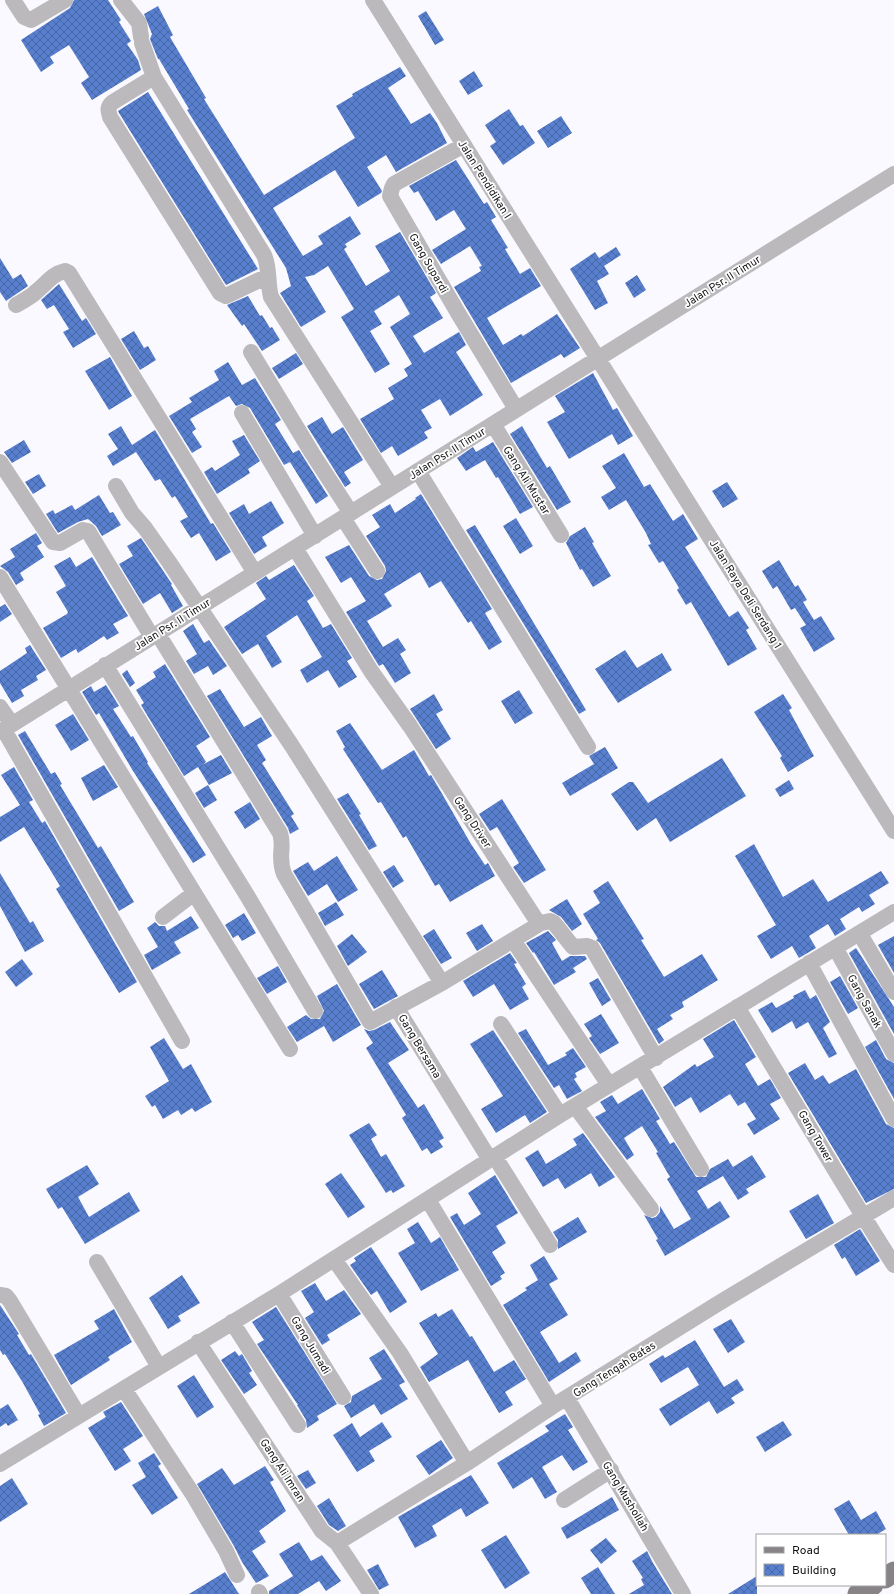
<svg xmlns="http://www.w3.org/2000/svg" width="894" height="1594" font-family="Overpass,sans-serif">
<defs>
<pattern id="building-cross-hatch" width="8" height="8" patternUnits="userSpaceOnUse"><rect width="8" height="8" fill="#587fce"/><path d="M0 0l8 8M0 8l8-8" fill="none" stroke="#4867a6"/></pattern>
</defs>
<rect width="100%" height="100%" fill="#faf9ff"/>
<path fill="url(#building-cross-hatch)" d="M74,0H108L121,20L119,22L131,41L127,44L138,60L141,70L92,100L81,83L89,77L69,45L50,57L54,63L41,72L21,40L70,8Z
M158,6L173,35L170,37L206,98L204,99L264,195L355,138L336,106L353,96L352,94L400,67L406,76L388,88L411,124L430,113L437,123L447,143L396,172L386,155L367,167L382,191L381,193L358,207L335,170L273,208L303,256L323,244L318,236L350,216L361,234L345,244L347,247L344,249L366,286L390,271L375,246L400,232L436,293L430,297L443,318L413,336L424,353L459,332L466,345L456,352L483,395L450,416L440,399L421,410L432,428L424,432L428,438L398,456L392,446L381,453L360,419L394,399L388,388L408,376L404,369L412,364L390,327L410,314L399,295L374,311L382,324L370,331L390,364L375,373L341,317L354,309L328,266L314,275L305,277L326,312L301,327L280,293L291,286L286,268L187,110L189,109L159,59H158L150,39L152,34L144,14Z
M426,11L444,40L435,45L418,16Z
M474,71L483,86L468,95L459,81Z
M148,92L258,269L226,285L119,113L118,111Z
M509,109L520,126L523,125L535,143L503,165L490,146L496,142L485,125Z
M561,116L572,133L548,148L537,131Z
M456,160L484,204L487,202L496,217L491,220L508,248L505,249L520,274L530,268L541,286L487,318L503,345L521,334L523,336L557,314L580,348L564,358L561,354L511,383L454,287L481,271L479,267L482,266L470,246L441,264L432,250L466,229L454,210L436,221L418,191L414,193L409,186Z
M616,247L621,255L604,266L609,274L597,281L608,303L595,310L570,269L595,252L599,258Z
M0,258L13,279L21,274L28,286L6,301L0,292Z
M637,275L646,290L634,298L625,283Z
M59,284L82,321L86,318L96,334L73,348L63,332L69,329L54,305L47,309L41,300Z
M248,296L260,316L262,315L270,328L272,327L280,340L262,351L244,324L242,326L227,305Z
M134,331L144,348L148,346L156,360L140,370L121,339Z
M296,353L303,364L279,379L272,368Z
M110,357L132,396L109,410L85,371Z
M228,362L242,385L255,378L281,420L275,424L293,453L299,450L328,496L316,504L290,462L284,465L250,408L242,404L236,406L229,396L190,419L196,429L192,432L202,447L192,453L169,416L192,402L189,398L219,380L214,371Z
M593,373L613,410L617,408L633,436L618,445L612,434L569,459L547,422L565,412L555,396Z
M322,417L332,434L343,427L363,460L344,472L351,483L345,487L307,426Z
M121,426L132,445L155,430L211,524L213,523L231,552L216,561L199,533L191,538L180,521L188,517L175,496L172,498L160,479L155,481L136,452L113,466L107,456L118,449L108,434Z
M522,426L547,468L550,466L571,502L557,510L510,434Z
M244,435L260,461L248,469L250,473L217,494L204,472L212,467L215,471L240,455L232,441Z
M24,440L31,452L12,463L4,452Z
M493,442L533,507L520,514L498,477L496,478L485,460L466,471L457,458L473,447L476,452Z
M624,453L644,487L650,484L673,521L683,514L698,539L685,547L729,617L738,611L749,628L746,630L757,649L728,666L691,602L686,605L677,590L679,588L663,561L659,563L648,545L651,544L646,533L626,500L609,510L601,497L616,488L602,466Z
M39,474L46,486L33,494L25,482Z
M727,482L738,499L723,508L712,491Z
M421,494L492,609L485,613L502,642L489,650L471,621L468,623L441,581L429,588L420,572L384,594L392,606L367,621L383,647L398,638L406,650L400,654L411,673L395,683L383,664L379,666L346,612L366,601L351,577L341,583L325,557L349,545L369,576L377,580L382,579L386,571L385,566L366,536L380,527L372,515L390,504L395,513L416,499L415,498Z
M99,495L110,513L113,512L121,525L102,536L96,526L88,519L78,522L58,533L46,514L53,510L55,514L72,505L75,510Z
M271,501L284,523L262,537L267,546L254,554L229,513L244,504L249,514Z
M516,518L533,546L520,554L503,526Z
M475,525L586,710L579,714L466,530Z
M585,527L594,542L592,543L611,576L593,587L582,569L580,570L566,543L570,536Z
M36,533L42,543L37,546L44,557L20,573L24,580L16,585L8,572L0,566L15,557L10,549Z
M141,538L172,584L171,585L183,606L172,613L160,593L143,604L119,564L133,556L127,546Z
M70,557L76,567L92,557L128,616L113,624L119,633L107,640L104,636L78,653L76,649L61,658L43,628L67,614L68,612L56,592L66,586L54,566Z
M779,560L795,587L798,585L807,600L803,602L814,620L821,616L835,639L814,652L800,628L806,625L795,608L791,610L777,586L773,589L762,571Z
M294,565L314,596L307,601L323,628L331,624L352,658L347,661L357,677L339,688L328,670L307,683L300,670L322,657L297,615L266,636L282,662L272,668L258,644L242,654L224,627L266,599L256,583L266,576L269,580Z
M5,604L12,614L0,622V607Z
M193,624L204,643L209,640L227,666L213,675L208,666L194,674L186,661L197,654L183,631Z
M30,645L46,670L36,676L38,680L21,690L24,696L12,703L0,683V671L27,653L25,648Z
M625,650L637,668L662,653L672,670L618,703L595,669Z
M165,664L210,737L196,746L206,762L202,765L221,755L232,773L209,785L198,767L184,776L141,705L144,703L136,690L156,677L153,672Z
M127,670L135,683L130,687L122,674Z
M106,685L119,706L113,709L131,737L133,736L148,762L147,763L206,855L193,863L133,771L99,713L96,715L82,692L91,686L94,692Z
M220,689L244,727L261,717L272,736L257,745L266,760L262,763L294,814L291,816L299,829L290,834L288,828L207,696Z
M519,690L533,713L515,724L501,701Z
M434,694L443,710L436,714L451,739L436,749L410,709Z
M783,694L792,708L789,710L814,756L788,772L780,758L782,756L754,712Z
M73,714L89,740L71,751L55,725Z
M350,723L382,770L414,750L429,776L431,775L441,792L471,844L485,865L488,863L495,876L450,902L439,884L435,886L406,836L403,838L381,802L378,803L343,749L345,747L336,731Z
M25,731L51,774L55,772L62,784L60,785L98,848L101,846L134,902L119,911L18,735Z
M605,747L618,768L570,796L562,783L594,764L589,756Z
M722,758L746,796L670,842L656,818L637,831L611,794L629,782H633L648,803Z
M104,765L118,787L93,801L81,778Z
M14,767L33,800L29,802L42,823L45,821L137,982L119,993L56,889L60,886L24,827L0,842V817L20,805L1,775Z
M789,780L794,789L780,797L775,789Z
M208,785L217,800L204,808L195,793Z
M348,793L361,814L359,815L377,846L369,850L337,799Z
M502,799L546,870L524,883L513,867L519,863L497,827L490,831L479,814Z
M250,802L260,819L245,829L234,812Z
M754,844L783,897L813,879L828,902L881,871L889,883L869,895L875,904L862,912L859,907L840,919L846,929L835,936L828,924L809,936L816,948L799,958L792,946L771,959L757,936L776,925L735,856Z
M337,856L358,890L338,902L327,884L308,896L293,871L308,862L314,871Z
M394,865L404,881L393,888L383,872Z
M0,873L30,923L33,921L44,941L25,952L0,906Z
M608,881L644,939L641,940L664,977L702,954L718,980L682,1002L684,1007L670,1015L673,1019L657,1029L664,1040L659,1044L600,943L596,940L598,939L583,914L600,903L593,891Z
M567,899L582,924L572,931L561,917L549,910Z
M336,902L344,915L325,926L318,913Z
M244,913L256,933L242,941L238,935L233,938L225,925Z
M191,916L199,928L174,942L181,953L152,970L144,955L158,947L147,928L155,922L159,926H165L167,931Z
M482,924L493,941L477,951L466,933Z
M434,929L452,958L441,964L423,936Z
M548,931L556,940L552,943L562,961L570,956H585L587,959L573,968L576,972L554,985L534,952L533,953L526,943Z
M352,934L367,952L348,966L337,946Z
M894,936V973L878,945Z
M856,948L894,1007V1034L849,953Z
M510,953L517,963L514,964L526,984L522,987L529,999L510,1010L494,984L473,997L463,981Z
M22,959L33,974L16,987L5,972Z
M278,966L287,982L267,994L257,978Z
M382,970L398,996L374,1009L359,984Z
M840,976L858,1008L848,1014L830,982Z
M598,978L611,1000L602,1006L589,983Z
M337,984L361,1025L333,1042L324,1026L297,1042L287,1027L306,1015L311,1019H320L324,1011L317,996Z
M805,990L810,999L816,995L830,1022L823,1028L837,1054L829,1058L808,1022L796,1029L792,1021L772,1033L758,1010L772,1002L776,1008L794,998L793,996Z
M601,1014L619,1043L600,1054L589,1038L592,1036L584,1024Z
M734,1020L756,1057L745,1064L758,1086L770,1079L781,1098L770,1104L780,1119L754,1135L747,1124L756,1119L745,1102L738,1106L730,1094L700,1113L691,1097L675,1107L663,1087L695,1064L697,1067L714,1057L703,1039Z
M390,1022L409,1050L388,1063L418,1108L424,1104L444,1138L439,1141L443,1147L431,1154L427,1148L422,1151L402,1118L406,1115L366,1048L373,1043L364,1029L369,1031L374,1030Z
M526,1029L548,1065L567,1055L565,1053L573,1048L586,1067L575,1073L577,1077L574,1079L582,1091L567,1099L559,1085L554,1088L518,1033Z
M493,1030L547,1112L530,1123L525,1115L496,1133L481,1109L503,1096L470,1044Z
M164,1038L183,1069L191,1064L212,1102L195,1112L192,1108L181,1115L178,1110L163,1119L155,1105L152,1107L145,1096L169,1081L150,1047Z
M876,1040L886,1059L894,1063V1099L865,1047Z
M805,1063L815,1080L823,1075L829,1084L856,1069L886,1124L894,1128V1189L866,1203L788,1073Z
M642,1089L660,1119L656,1121L670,1144L674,1142L696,1177H706L710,1169L728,1159L733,1167L752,1155L766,1177L746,1189L749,1193L738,1200L723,1176L697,1191L708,1209L720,1201L730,1217L665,1256L656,1240L658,1239L644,1215L652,1218L656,1217L660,1212V1206L674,1229L691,1219L667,1179L670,1177L656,1153L658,1152L642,1126L624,1138L634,1155L627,1160L595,1117L606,1111L600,1102L612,1095L618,1104Z
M369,1123L377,1135L371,1139L381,1157L386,1154L405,1186L393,1193L391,1190L386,1193L349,1135Z
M583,1133L615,1177L599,1187L591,1173L565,1189L558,1178L543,1187L525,1158L538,1150L546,1164L577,1145L573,1139Z
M87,1165L99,1184L78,1197L89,1217L129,1192L140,1211L85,1244L62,1207L58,1209L46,1189Z
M341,1173L365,1207L348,1218L325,1184Z
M495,1175L518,1213L496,1226L506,1243L492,1252L505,1273L500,1276L502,1279L491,1286L450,1217L457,1213L464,1225L481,1214L468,1193Z
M818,1194L834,1223L806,1239L789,1211Z
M578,1217L587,1232L558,1249V1240L553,1232Z
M418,1222L431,1243L440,1237L459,1270L421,1291L398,1253L415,1243L407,1229Z
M860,1229L880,1261L856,1276L845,1257L842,1259L834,1245Z
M371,1247L406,1300L407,1302L390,1313L377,1291L371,1295L350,1265L356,1261L354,1258Z
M544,1256L558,1279L549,1284L568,1315L540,1332L559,1363L576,1352L581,1361L549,1382L503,1305L527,1290L525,1288L538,1280L530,1265Z
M182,1275L200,1303L178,1316L181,1321L168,1329L149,1298Z
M315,1283L326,1301L344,1290L361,1314L327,1335L330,1340L322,1345L305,1318L314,1312L301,1291Z
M0,1305L19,1334L17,1335L29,1355L31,1354L66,1413L44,1426L38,1415L40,1414L23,1383L5,1354L3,1355L0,1350Z
M276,1307L337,1404L317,1416L319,1420L307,1428L306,1420L297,1405H298L257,1344L264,1340L252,1322Z
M114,1309L132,1342L108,1357L110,1360L71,1385L54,1355L99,1329L94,1321Z
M452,1309L470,1337L472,1336L494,1372L514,1360L526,1379L505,1392L513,1405L499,1413L468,1360L429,1382L420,1367L438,1354L419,1323L436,1313L438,1317Z
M731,1319L745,1342L728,1353L713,1329Z
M695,1340L724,1387L737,1379L744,1390L731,1398L735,1403L717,1414L709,1401L670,1426L659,1409L699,1385L688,1367L661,1383L649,1364L663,1355L665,1358Z
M384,1349L405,1382L399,1385L408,1399L381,1415L374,1404L351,1418L344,1406L351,1402L352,1396L382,1379L369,1358Z
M235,1351L239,1356L242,1354L252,1371L249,1373L257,1385L244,1394L221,1360Z
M194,1375L214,1407L197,1418L177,1386Z
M121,1402L143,1436L123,1449L131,1461L115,1471L88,1428L106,1417L103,1412Z
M8,1404L18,1420L8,1426L6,1423L0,1427V1409Z
M565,1414L573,1427L568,1430L588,1462L573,1471L562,1455L542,1467L557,1492L545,1499L532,1477L513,1489L497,1463L549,1431L545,1426Z
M783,1421L792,1435L765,1452L756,1437Z
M382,1422L392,1437L369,1451L375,1461L357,1472L333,1435L352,1423L360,1437Z
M441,1440L453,1458L429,1475L416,1456Z
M154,1453L161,1464L158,1466L178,1498L152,1515L132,1485L146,1477L138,1463Z
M265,1466L274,1480L270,1482L286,1511L259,1531L266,1542L252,1551L269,1576L256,1583L242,1562L234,1546L197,1484L222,1468L234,1485Z
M308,1470L316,1483L306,1489L297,1476Z
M471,1475L489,1503L466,1517L461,1508L432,1526L437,1536L415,1548L398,1517Z
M12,1478L28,1504L0,1522V1486Z
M612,1497L619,1510L567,1539L561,1528Z
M329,1498L346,1526L338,1531L329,1525L317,1506Z
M849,1500L861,1520L876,1511L886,1529L876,1535H849L834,1509Z
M506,1535L530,1573L505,1589L481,1550Z
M606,1538L617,1551L601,1564L590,1550Z
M299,1542L311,1561L322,1555L341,1581L326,1591L319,1581L298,1594H269V1591L293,1576L279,1554Z
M647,1551L653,1563L672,1594H629L644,1585L641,1579L643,1578L632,1561Z
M378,1564L389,1585L379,1590L367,1570Z
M598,1567L615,1594H591L581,1578Z
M225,1572L239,1594H189Z
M757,1576V1594H728Z"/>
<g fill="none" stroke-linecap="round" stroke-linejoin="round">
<path stroke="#bbb9bb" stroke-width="16" d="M13,0L24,17L31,20L65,0
M121,0L139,23L141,37
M373,0L894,831
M142,43L154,77L264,255C270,268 267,282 271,297L392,487
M154,77L113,102C107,107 108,110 110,117L220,293L226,296L268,276
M464,145L394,184L392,188L390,196L458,313L516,409
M16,305C23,301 31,297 37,291C47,283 52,274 65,271L69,273L255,573
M251,352L312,453L351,513
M242,413L315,536
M493,424L561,535
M0,462L53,542L60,543L83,530L88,531L152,637
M418,471L588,747
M116,486L132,513L145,528L169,562L292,746L442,983
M343,518L377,571
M295,548L371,671L410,726L539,924
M0,577L290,1049
M158,634L280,833C285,848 277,856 284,874L370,1022L442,983L541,923L550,921L554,923L573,947L587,946L592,948L656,1058
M105,665L248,897L315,1011
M0,707L12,724
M4,730L182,1041
M0,732C298,545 596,360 894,174
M163,917L193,894
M860,934L894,992
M513,940L609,1085
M836,949L894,1054
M809,963L894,1119
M396,1007L490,1160
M737,1007C790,1093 839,1180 894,1265
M501,1024L560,1115
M640,1067L701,1169
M575,1106L651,1209
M495,1157L550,1245
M428,1200L553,1406
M334,1259L400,1353L467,1463
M97,1262L159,1367
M279,1294L343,1397
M0,1295L6,1296L10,1301L79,1416
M232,1322L298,1425
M198,1342L322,1531L337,1543L371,1594
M124,1389L192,1493L226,1551L237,1575
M567,1398L683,1594
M0,1464L279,1294L560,1115L894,912
M564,1500L611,1470
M337,1543L467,1463L553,1406L719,1303L894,1198
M259,1592L260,1594"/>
<path stroke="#878386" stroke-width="21" d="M885,1578L894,1572
M858,1594L873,1585"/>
</g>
<g text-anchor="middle" stroke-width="3.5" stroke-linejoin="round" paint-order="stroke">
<g font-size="11" fill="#141416" stroke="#fff">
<text transform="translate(485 179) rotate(58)" y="4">Jalan Pendidikan I</text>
<text transform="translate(429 263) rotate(60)" y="4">Gang Supardi</text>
<text transform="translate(722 281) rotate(-32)" y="4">Jalan Psr. II Timur</text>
<text transform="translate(447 453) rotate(-32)" y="4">Jalan Psr. II Timur</text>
<text transform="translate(527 480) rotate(58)" y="4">Gang Ali Mustar</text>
<text transform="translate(746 594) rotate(58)" y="4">Jalan Raya Deli Serdang 1</text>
<text transform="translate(172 624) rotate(-32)" y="4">Jalan Psr. II Timur</text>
<text transform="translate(473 822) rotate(57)" y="4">Gang Driver</text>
<text transform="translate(865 1001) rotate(61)" y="4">Gang Sanak</text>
<text transform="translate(420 1046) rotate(59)" y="4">Gang Bersama</text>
<text transform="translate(816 1136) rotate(60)" y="4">Gang Tower</text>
<text transform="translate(311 1345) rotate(59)" y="4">Gang Jumadi</text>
<text transform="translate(614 1369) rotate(-32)" y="4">Gang Tengah Batas</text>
<text transform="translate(283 1470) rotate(57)" y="4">Gang Ali Imran</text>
<text transform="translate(626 1496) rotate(59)" y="4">Gang Mushollah</text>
</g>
</g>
<rect x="756" y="1534" width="130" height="52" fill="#ffffff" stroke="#a1a1a2"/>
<rect x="764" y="1547" width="20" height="6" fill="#878386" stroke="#a1a1a2"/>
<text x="792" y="1554" font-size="12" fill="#141416">Road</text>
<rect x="764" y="1564" width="20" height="12" fill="url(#building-cross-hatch)" stroke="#a1a1a2"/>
<text x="792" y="1574" font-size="12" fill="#141416">Building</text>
</svg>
